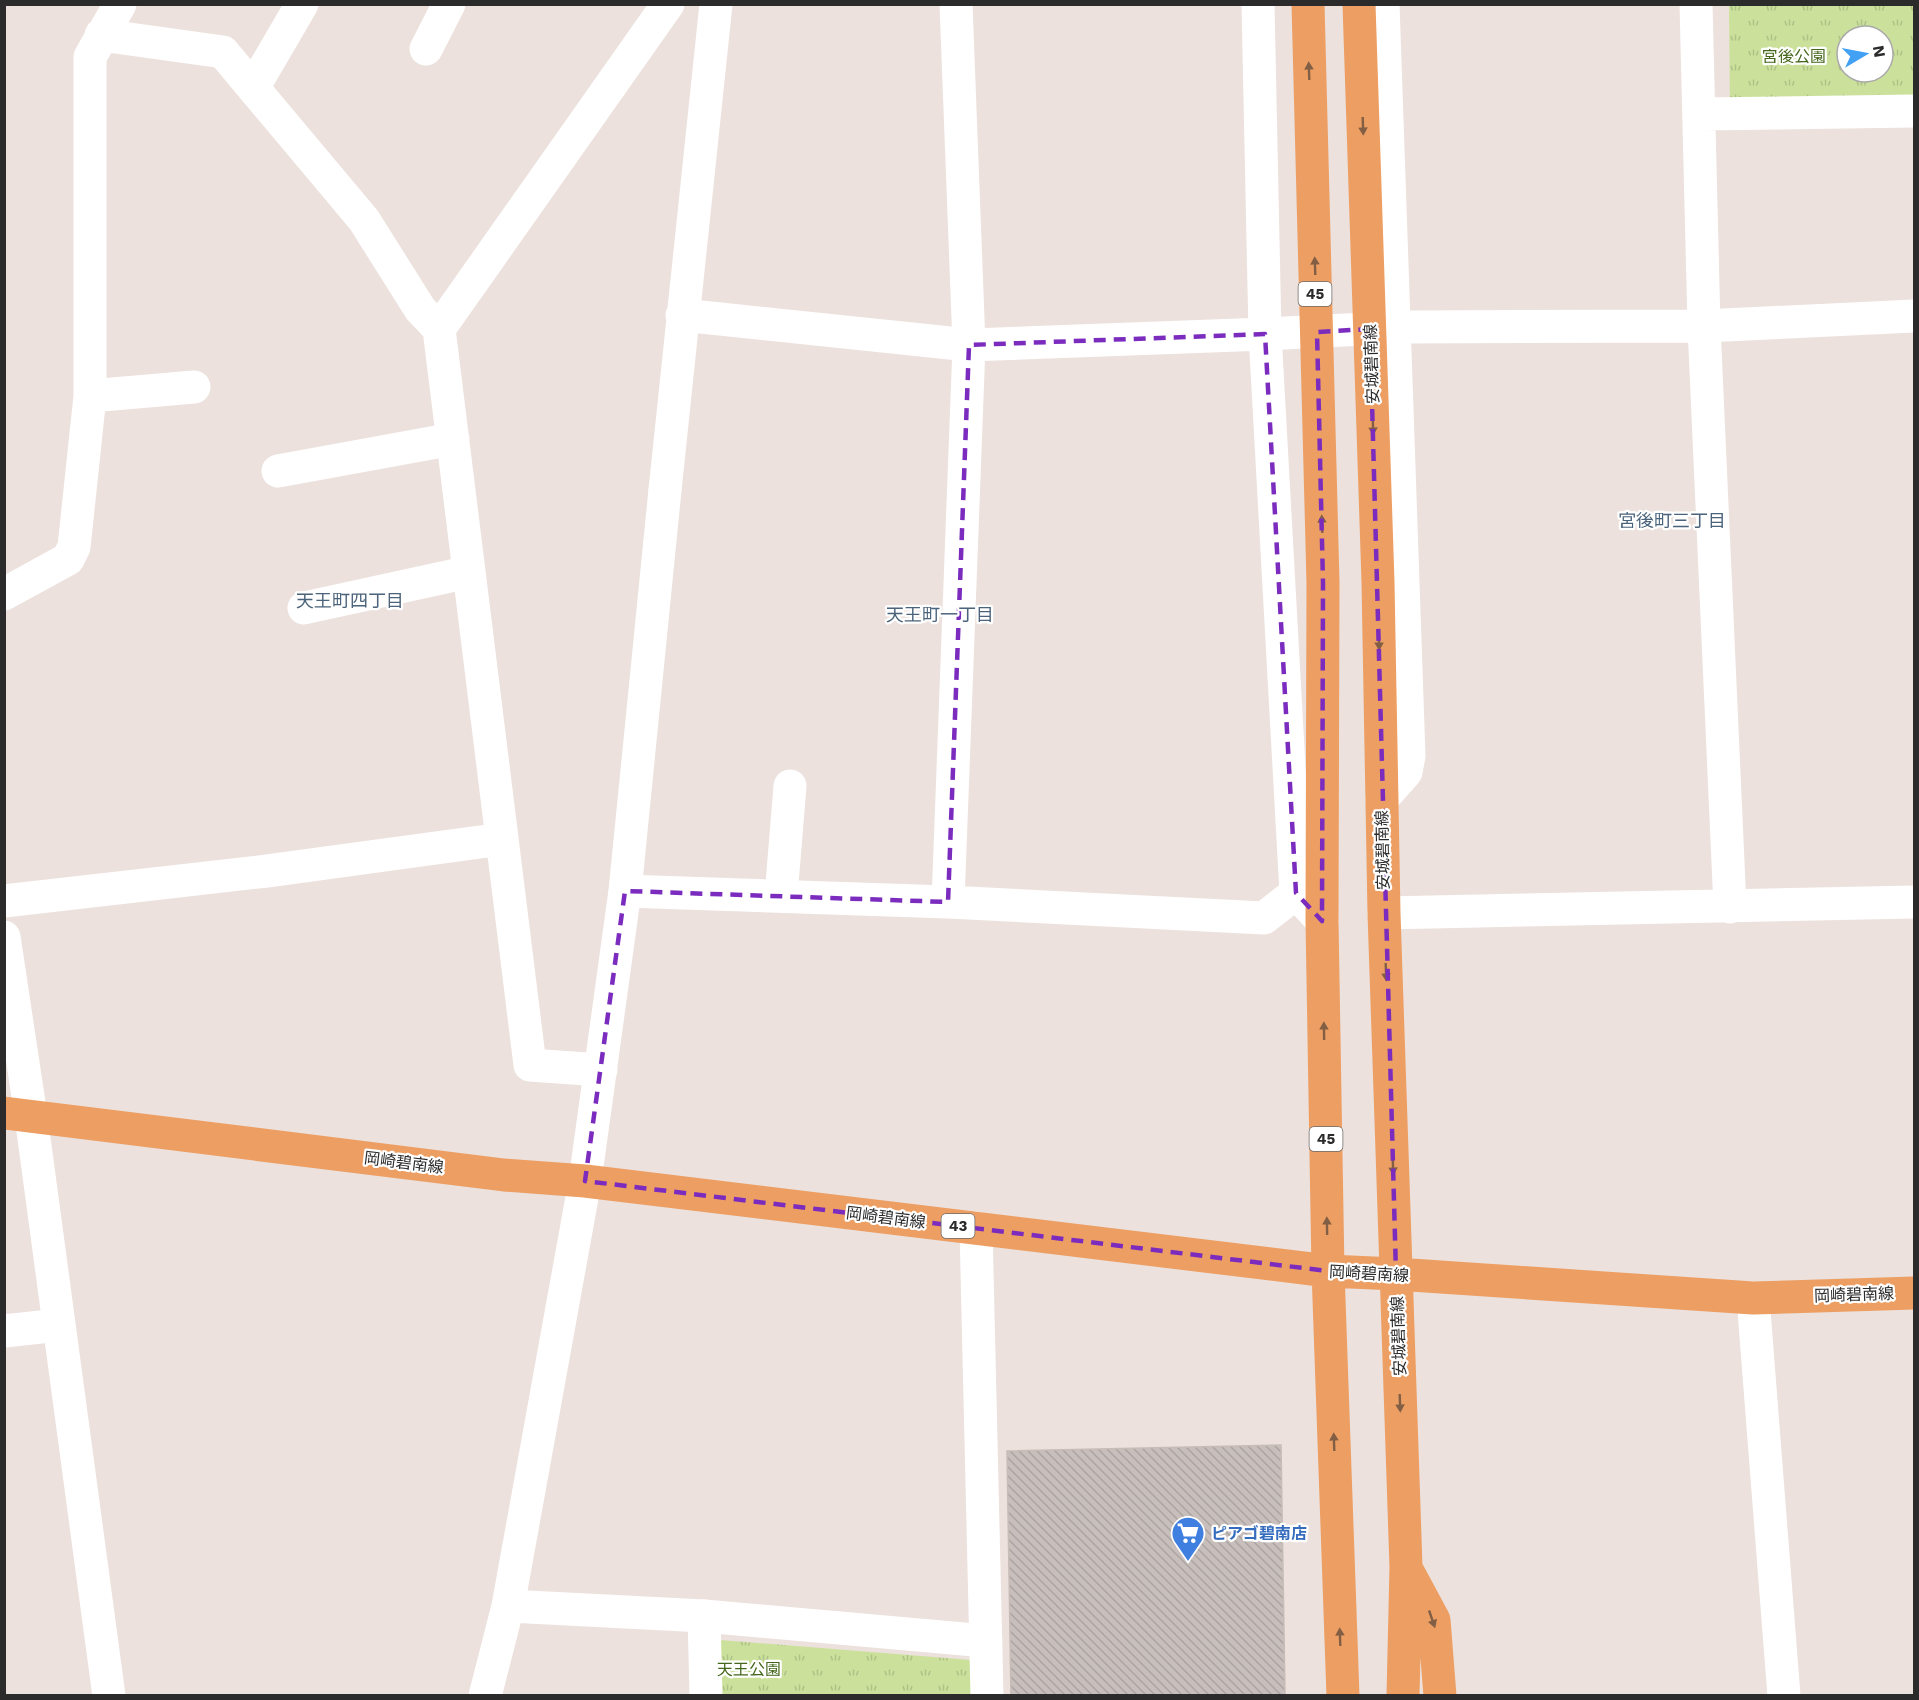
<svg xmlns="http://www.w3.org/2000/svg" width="1919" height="1700" font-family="'Work Sans','Noto Sans JP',sans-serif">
<defs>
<pattern id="grass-tufts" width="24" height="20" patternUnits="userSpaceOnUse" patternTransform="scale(1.5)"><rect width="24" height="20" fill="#cbe19b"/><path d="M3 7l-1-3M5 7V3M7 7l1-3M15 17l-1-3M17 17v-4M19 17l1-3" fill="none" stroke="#aec186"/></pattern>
<pattern id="building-back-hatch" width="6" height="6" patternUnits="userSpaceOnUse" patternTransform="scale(1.5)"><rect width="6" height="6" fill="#c8bfbc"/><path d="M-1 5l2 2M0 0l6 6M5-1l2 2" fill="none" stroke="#aca4a2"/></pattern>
</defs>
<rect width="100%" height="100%" fill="#ece1dd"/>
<path fill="url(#grass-tufts)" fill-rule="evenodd" d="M1729,5H1914V105L1730,109ZM1847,36H1883V72H1847Z
M720,1640L971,1660L972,1695H722Z"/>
<path fill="url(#building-back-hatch)" stroke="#c8bcb7" stroke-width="1.5" d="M1281,1445L1285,1696H1011L1007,1451Z"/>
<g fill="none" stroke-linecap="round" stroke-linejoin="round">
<path stroke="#fff" stroke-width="33" d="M1258,4L1265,334L1296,893L1322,921
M1696,4L1704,326L1730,907
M101,35L223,52L364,220L420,309L439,329
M426,49L449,4
M253,88L302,4
M1700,114L1914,111
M682,315L969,345L1265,334L1405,327L1704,326L1914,316
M90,396L194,387
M278,471L453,439
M665,490L716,4
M4,594L68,559L74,547L90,396V57L120,4
M304,608L469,572
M1382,799L1406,772L1409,756L1383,4
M625,891L948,902L1264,918L1296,893
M781,896L790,786
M4,901L267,871L502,839
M948,902L969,345L956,4
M1384,913L1914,902
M4,937L31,1116L109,1696
M601,1070L530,1065L439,329L668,4
M976,1228L987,1696
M1753,1298L1784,1696
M4,1331L59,1325
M704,1616L986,1641"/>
<path stroke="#fff" stroke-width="33" d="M508,1606L704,1616L706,1696
M485,1696L508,1606L585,1181L625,891L665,490"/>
<path stroke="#ed9e62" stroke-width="33" d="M1308,4L1323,583L1322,921L1328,1271L1343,1696
M1359,4L1378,582L1384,913L1406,1567L1403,1696
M4,1113L504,1175L585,1181L1328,1271L1396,1274L1753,1298L1914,1293
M1406,1568L1434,1620L1440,1696"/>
</g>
<defs><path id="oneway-solid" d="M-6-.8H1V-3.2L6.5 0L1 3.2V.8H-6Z" transform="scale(1.5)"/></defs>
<g fill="#825f44">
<use href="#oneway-solid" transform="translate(1309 71) rotate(-92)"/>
<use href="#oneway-solid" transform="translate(1363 126) rotate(88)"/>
<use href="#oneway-solid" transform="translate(1315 266) rotate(-92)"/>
<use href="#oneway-solid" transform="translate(1373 426) rotate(88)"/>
<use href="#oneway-solid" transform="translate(1322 524) rotate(-92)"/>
<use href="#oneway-solid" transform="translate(1379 641) rotate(89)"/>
<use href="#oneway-solid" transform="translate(1386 972) rotate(88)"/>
<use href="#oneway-solid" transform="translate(1324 1031) rotate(-91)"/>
<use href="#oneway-solid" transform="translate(1393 1166) rotate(88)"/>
<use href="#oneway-solid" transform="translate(1327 1226) rotate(-91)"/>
<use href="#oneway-solid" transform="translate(1400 1403) rotate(88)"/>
<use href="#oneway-solid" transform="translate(1334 1442) rotate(-92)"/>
<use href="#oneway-solid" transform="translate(1432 1619) rotate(71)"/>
<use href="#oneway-solid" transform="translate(1340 1637) rotate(-92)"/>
</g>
<path fill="none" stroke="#7b2cbf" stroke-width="4.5" stroke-dasharray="12 8" stroke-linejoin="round" d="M1370,329L1396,1274L1328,1271L585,1181L625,891L948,902L969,345L1265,334L1296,893L1322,921L1323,583L1317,332Z"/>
<defs>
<symbol id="supermarket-pin" viewBox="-11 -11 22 30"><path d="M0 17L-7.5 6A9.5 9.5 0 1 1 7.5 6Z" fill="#3f7fe0" stroke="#fff"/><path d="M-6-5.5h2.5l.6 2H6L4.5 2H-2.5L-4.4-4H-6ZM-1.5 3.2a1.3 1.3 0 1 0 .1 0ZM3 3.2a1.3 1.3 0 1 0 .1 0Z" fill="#fff"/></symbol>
</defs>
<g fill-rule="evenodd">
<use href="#supermarket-pin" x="1169" y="1514" width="38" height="52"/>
</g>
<g text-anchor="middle" stroke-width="4.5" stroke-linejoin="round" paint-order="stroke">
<g fill="#fff" stroke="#6b6b6b" stroke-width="1.5">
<rect x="1298.5" y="282" width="33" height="24" rx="4.5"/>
<rect x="1309.5" y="1127" width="33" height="24" rx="4.5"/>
<rect x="941.5" y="1214" width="33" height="24" rx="4.5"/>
</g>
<g font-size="15" font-weight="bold" fill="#2b2b2b">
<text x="1315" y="299">45</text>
<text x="1326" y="1144">45</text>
<text x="958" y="1231">43</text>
</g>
<g font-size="16" fill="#45671c" stroke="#fff">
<text x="1794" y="62">宮後公園</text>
<text x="749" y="1675">天王公園</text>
</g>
<g font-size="16" fill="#2b2b2b" stroke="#fff">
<text transform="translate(1371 364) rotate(-92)" y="6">安城碧南線</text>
<text transform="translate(1382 850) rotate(-91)" y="6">安城碧南線</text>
<text transform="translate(404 1162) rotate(7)" y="6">岡崎碧南線</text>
<text transform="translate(886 1217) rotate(7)" y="6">岡崎碧南線</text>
<text transform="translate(1369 1273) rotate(3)" y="6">岡崎碧南線</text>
<text transform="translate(1854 1294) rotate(-2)" y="6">岡崎碧南線</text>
<text transform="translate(1398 1336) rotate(-92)" y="6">安城碧南線</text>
</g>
<g font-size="16" font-weight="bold" fill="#366cbe" stroke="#fff" text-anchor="start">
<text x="1211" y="1539">ピアゴ碧南店</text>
</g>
<g font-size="18" fill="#4c647b" stroke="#fff">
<text x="1672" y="527">宮後町三丁目</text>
<text x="350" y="607">天王町四丁目</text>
<text x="940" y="621">天王町一丁目</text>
</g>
</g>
<rect width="1919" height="1700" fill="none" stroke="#2b2b2b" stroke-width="12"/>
<g transform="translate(1865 54) rotate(80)"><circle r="28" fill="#ffffff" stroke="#aaaaaa" stroke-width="1.5"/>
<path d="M0-4.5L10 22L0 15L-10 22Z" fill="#42a0f5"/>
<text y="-9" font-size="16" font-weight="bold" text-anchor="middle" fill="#2b2b2b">N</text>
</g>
</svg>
